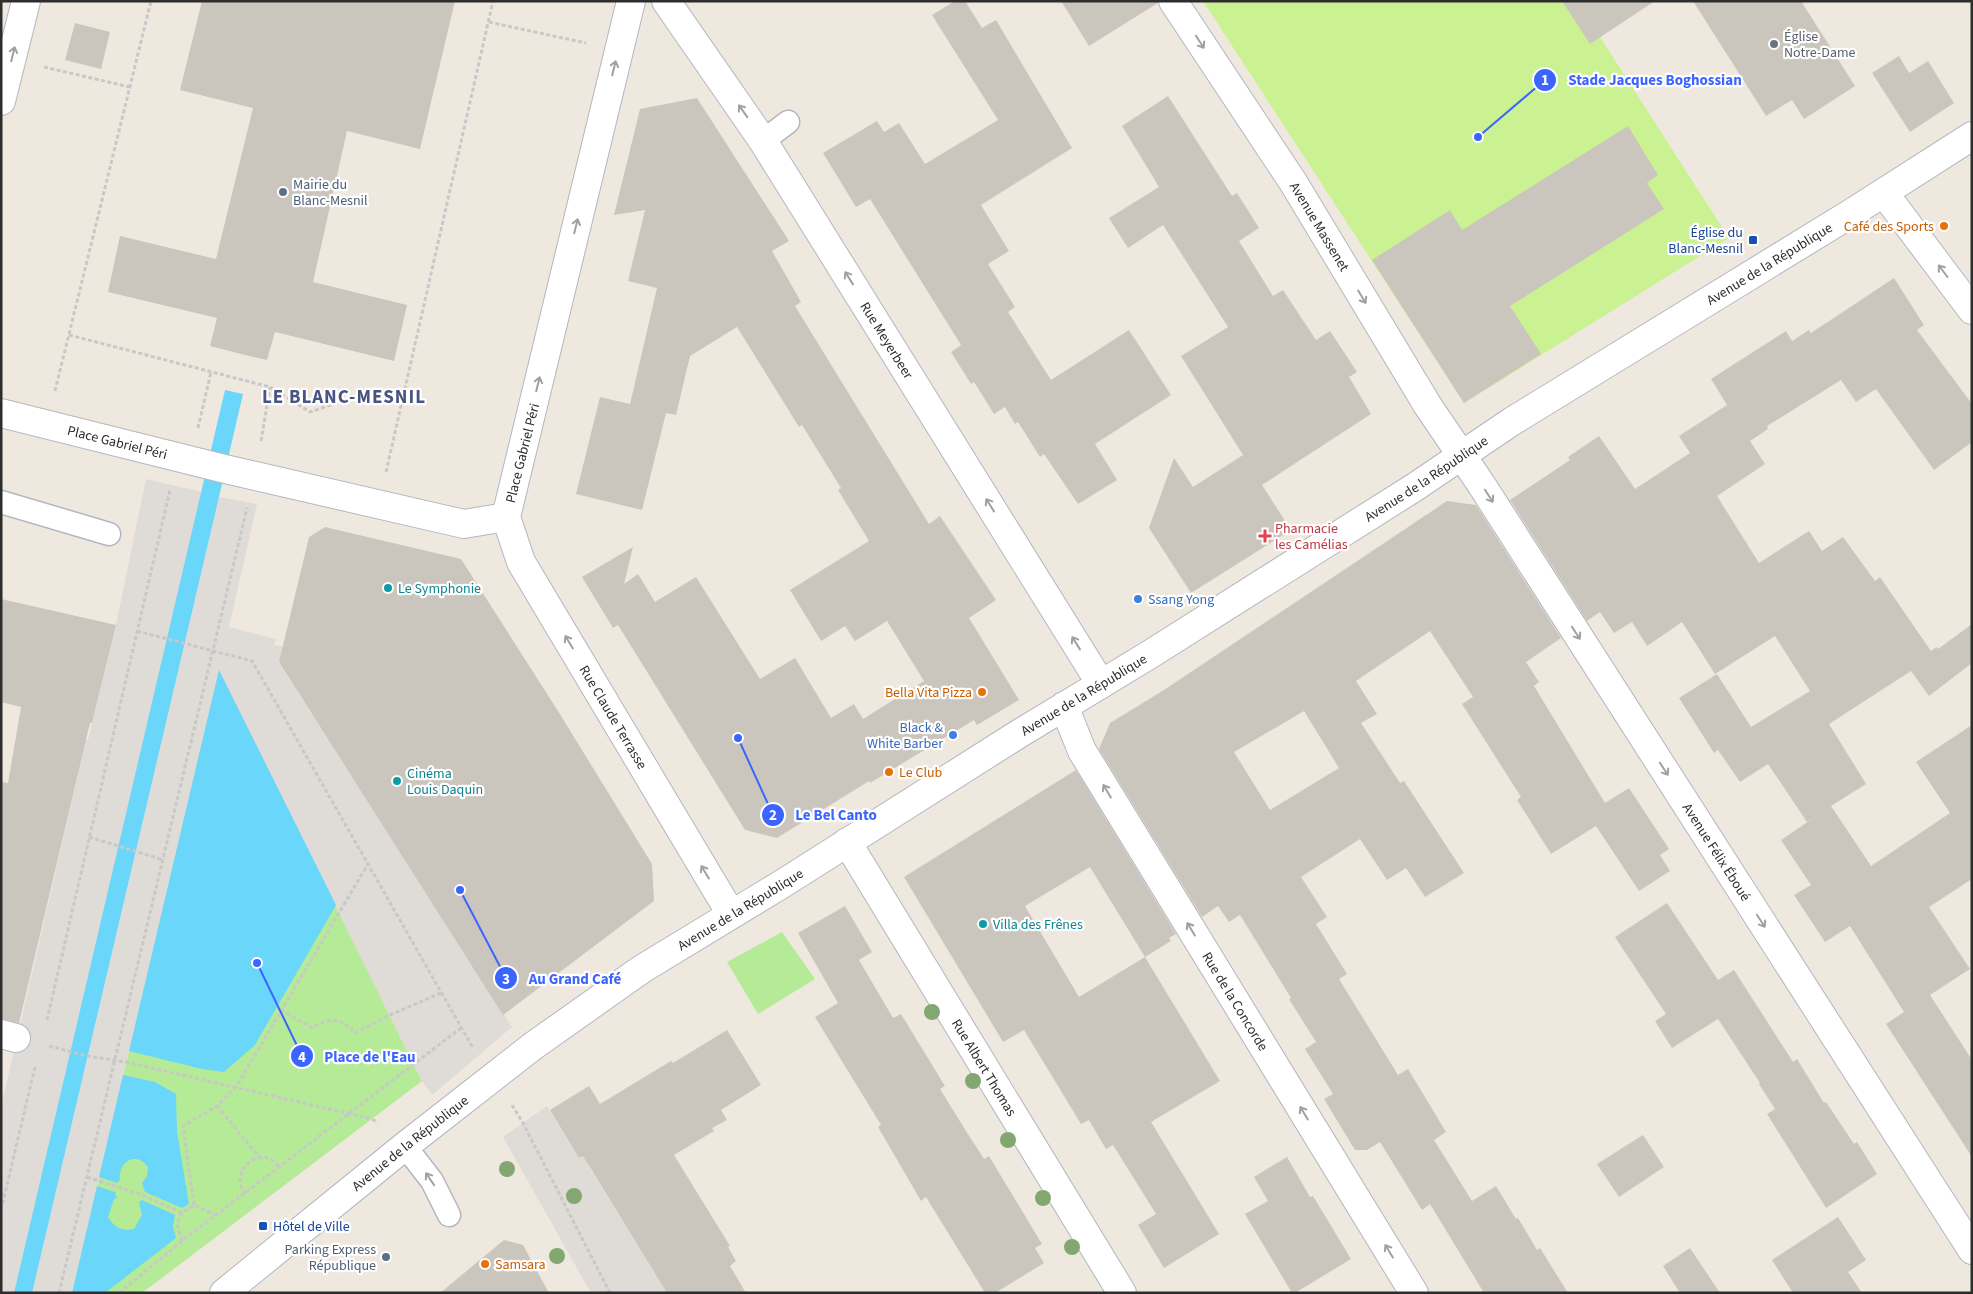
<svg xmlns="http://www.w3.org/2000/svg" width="1973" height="1294" font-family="'Source Sans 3',sans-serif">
<rect width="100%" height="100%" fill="#efe8df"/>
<path fill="#b5ea97" d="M219,670L422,1081L142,1293H72Z
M782,932L815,979L758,1014L727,962Z"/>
<path fill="#cbf292" d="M1203,1H1652L1600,37L1729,238L1464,403Z"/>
<path fill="#dfdbd6" d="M146,479L202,492L14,1293H1V1107L78,775L80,741L88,740L116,625Z
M219,497L257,504L229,627L276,639L274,645L283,647L279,663L512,1027L432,1095L422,1081L219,670L72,1293H32Z
M547,1106L579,1158L588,1152L589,1167L667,1293H591L503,1137Z"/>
<path fill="#6ad6f9" d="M225,390L243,394L219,497L32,1293H14Z
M219,670L336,905L255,1045L224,1072L202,1069L129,1051Z
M123,1075L155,1082L176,1094L177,1132L189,1204L182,1208L145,1192L142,1183L147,1176L148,1167C136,1151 118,1161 120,1180L117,1183L99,1177Z
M97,1186L115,1192L117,1198L114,1199L108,1217C114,1227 122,1232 134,1229L142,1215L139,1202L142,1200L175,1215L173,1227L176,1238L105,1293H72Z"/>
<path fill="#cbc6bd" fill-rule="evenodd" d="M202,1H455L420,149L347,131L313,282L407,305L394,361L275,332L267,360L249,356L210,346L217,318L108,292L120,236L216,259L253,108L180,90Z
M955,1H965L982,28L996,20L1072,148L981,205L1009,251L988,264L1015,307L1008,312L1051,380L1129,330L1171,395L1095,444L1117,480L1078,504L1044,454L1040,457L1018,422L1015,424L1005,407L994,414L974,382L971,384L951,352L961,345L870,199L856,207L823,153L877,121L884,132L899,123L925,164L998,120L932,15Z
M1061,1H1157L1158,3L1089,46Z
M1562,1H1655L1590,44Z
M1693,1H1801L1855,86L1804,119L1792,100L1766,116Z
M75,23L110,32L101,69L65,60Z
M1899,56L1909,73L1928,61L1954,103L1910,132L1872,73Z
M1168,96L1232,196L1237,193L1259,228L1239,241L1273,296L1283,290L1316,340L1330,331L1357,372L1349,377L1371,414L1262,485L1291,530L1191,593L1149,528L1174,458L1193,487L1243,455L1181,356L1228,327L1163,225L1128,248L1109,218L1159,187L1122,126Z
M697,98L789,241L772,251L801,302L795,306L929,524L940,516L996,600L969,618L1019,700L977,725L974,720L870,783L869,781L777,838L745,830L618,625L613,628L582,577L633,547L624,584L638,574L655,602L696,577L760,679L795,658L831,718L854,704L863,719L924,681L887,621L855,641L845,626L821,641L790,590L869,541L838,490L841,488L802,425L799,427L737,327L690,356L676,415L666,413L642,510L576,494L600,397L630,404L657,288L628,281L645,210L614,215L640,109Z
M1628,126L1658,175L1647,183L1664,209L1510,306L1541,354L1464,403L1372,260L1450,210L1462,230Z
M1894,278L1924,325L1917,330L1972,404V442L1934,470L1876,389L1856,402L1841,380L1767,426L1768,429L1750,441L1765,464L1717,496L1759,563L1809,531L1822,551L1843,537L1875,581L1880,577L1931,651L1937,647L1938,649L1972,624V663L1929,696L1911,671L1829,724L1866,784L1831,806L1871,866L1950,813L1916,762L1972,725V879L1929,907L1970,969L1930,995L1972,1060V1157L1886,1024L1904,1012L1850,926L1825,942L1794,895L1811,885L1781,840L1818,815L1807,822L1768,764L1740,782L1718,750L1714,753L1679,698L1717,674L1751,727L1810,691L1775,636L1715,674L1682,622L1647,646L1632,622L1614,633L1600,612L1587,621L1510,500L1570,460L1568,457L1599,436L1635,489L1690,453L1679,436L1727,405L1711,379L1786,331L1792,341L1809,330L1811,333Z
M1447,501L1476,505L1561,638L1526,662L1539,682L1534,686L1605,803L1629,788L1669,849L1660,855L1670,871L1639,891L1596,826L1551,854L1517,800L1521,797L1462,704L1473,697L1430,631L1356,681L1377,714L1361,723L1400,783L1404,781L1464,873L1425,897L1406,868L1387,880L1360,839L1301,877L1327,917L1316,924L1347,974L1339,979L1398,1075L1408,1069L1446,1132L1434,1140L1472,1201L1496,1186L1516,1219L1518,1218L1537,1250L1540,1248L1568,1293H1484L1430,1204L1422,1210L1380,1142L1367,1150H1355L1324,1099L1333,1094L1305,1049L1316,1042L1289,999L1291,998L1240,915L1229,922L1218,906L1202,917L1099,749L1110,723L1164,690ZM1304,711L1339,768L1270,810L1234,752Z
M325,527L461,559L558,711L652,864L654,901L503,1015L279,662L309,537Z
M1,599L116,625L92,723H90L19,1023L1,1019V782L8,783L21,707L1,702Z
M1076,770L1176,934L1169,938L1171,941L1145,957L1220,1081L1151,1122L1219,1234L1164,1268L1138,1225L1156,1214L1113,1145L1106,1149L1089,1120L1081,1124L1024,1030L1003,1042L904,877ZM1090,867L1145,957L1079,997L1025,906Z
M1667,903L1718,980L1734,970L1793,1062L1797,1059L1824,1103L1826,1102L1854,1144L1857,1142L1877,1174L1826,1208L1767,1114L1775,1109L1759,1084L1760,1083L1718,1019L1672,1048L1655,1021L1666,1014L1615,937Z
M845,906L872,952L859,960L893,1018L901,1014L945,1086L940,1089L966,1131L984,1159L989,1156L1042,1244L1035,1248L1044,1263L995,1293H985L926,1197L921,1201L878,1127L881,1125L815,1017L838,1003L798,933Z
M727,1030L761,1085L721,1110L727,1120L712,1128L714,1131L674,1155L730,1246L728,1247L736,1261L730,1266L746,1293H667L583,1156L579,1158L550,1110L589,1086L600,1104L671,1061L673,1063Z
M1643,1135L1664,1167L1619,1197L1597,1164Z
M1287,1157L1310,1197L1313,1196L1351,1259L1295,1293H1292L1245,1214L1268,1201L1254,1177Z
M1838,1217L1866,1260L1848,1272L1862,1293H1793L1772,1260Z
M504,1240L523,1245L549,1293H440Z
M1690,1248L1720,1293H1680L1663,1266Z"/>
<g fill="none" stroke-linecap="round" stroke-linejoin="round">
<defs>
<path id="service" d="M763,141L788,122
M1,502L109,534
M405,1146L432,1181L449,1215"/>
<g id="pedestrian">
<path id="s1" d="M1,413L225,469L464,524L506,517"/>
<path d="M1,1034L16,1038"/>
</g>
<g id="minor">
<path id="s2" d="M631,1L506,517L521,562L731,914"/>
<path id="s3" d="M666,1L763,141L1101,684"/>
<path id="s4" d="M1173,1L1293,182L1428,406L1481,484L1972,1250"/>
<path d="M1,101L26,1"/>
<path d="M1884,193L1972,310"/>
<path id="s5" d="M1064,706L1082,751L1092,767L1414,1293"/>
<path id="s6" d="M847,842L1122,1293"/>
</g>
<g id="secondary">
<path id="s7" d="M224,1293L405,1146L533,1046L642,969L782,884L1017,735L1149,655L1415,487L1511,422L1850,214L1972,136"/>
</g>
</defs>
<use href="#service" stroke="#b3b6c1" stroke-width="25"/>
<use href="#pedestrian" stroke="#b3b6c1" stroke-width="30"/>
<use href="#minor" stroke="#b3b6c1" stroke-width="30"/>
<use href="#secondary" stroke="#b3b6c1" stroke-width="30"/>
<path stroke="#c8c8c8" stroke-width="3" stroke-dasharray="4 2.5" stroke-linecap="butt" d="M489,22L586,43
M44,67L130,87
M69,335L270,387L310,412L366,393L403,398
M55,391L151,1
M198,428L211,372
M261,441L270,387
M386,472L493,1
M137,631L252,661L473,1048
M89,837L164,860
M281,1010L312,1028C329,1017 341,1017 355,1033L390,1015L441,993
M47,1020L170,490
M49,1046L87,1056L126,1062L372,1119L378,1123
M512,1105L523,1123L610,1293
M217,1106L260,1158
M87,1177L142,1195L182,1213
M245,1194C243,1190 240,1186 240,1182C239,1166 255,1153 270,1159C274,1161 277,1165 280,1167
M194,1205L183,1126L217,1106L236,1087L368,864
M1,1210L35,1067
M182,1241L177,1224L182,1213L194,1205L216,1215
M59,1293L247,508
M119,1293L182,1241L461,1028"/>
<use href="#service" stroke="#fff" stroke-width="22"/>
<use href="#pedestrian" stroke="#fff" stroke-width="28"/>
<use href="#minor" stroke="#fff" stroke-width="28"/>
<use href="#secondary" stroke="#fff" stroke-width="28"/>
</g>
<g fill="#83a770">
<circle cx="932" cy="1012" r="8"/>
<circle cx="973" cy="1081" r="8"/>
<circle cx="1008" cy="1140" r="8"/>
<circle cx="507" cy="1169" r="8"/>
<circle cx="574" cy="1196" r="8"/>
<circle cx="1043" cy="1198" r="8"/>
<circle cx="1072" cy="1247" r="8"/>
<circle cx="557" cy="1256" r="8"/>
</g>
<defs><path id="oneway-shaft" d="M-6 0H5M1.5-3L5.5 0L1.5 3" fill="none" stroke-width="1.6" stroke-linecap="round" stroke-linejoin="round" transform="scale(1.25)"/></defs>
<g stroke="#a0a0a0">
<use href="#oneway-shaft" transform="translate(1200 42) rotate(57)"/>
<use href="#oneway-shaft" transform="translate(13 54) rotate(-76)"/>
<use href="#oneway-shaft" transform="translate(614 68) rotate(-76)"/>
<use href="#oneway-shaft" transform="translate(743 111) rotate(-125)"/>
<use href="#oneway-shaft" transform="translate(576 226) rotate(-76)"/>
<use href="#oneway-shaft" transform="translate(1943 271) rotate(-127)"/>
<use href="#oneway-shaft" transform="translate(849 278) rotate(-122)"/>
<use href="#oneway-shaft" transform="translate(1362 297) rotate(59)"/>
<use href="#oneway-shaft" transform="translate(538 384) rotate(-76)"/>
<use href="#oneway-shaft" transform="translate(1489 496) rotate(57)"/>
<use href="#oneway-shaft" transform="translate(990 505) rotate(-122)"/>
<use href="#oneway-shaft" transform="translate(1576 633) rotate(57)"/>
<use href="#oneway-shaft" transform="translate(569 642) rotate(-121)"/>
<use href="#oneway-shaft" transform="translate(1076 643) rotate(-122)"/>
<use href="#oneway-shaft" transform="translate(1664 769) rotate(57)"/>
<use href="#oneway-shaft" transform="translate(1107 791) rotate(-121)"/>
<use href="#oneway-shaft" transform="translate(705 872) rotate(-121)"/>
<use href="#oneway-shaft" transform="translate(1761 921) rotate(57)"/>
<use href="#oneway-shaft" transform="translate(1191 929) rotate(-121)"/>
<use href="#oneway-shaft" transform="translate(1304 1113) rotate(-121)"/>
<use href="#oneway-shaft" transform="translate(430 1179) rotate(-124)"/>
<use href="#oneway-shaft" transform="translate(1389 1251) rotate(-121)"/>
</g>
<circle fill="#6b7280" stroke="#fff" stroke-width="2" cx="1774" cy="44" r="5"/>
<g fill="#5c6f8a" stroke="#fff" stroke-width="2">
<circle cx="283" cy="192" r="5"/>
<circle cx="386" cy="1257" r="5"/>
</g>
<g fill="#e8710a" stroke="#fff" stroke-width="2">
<circle cx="1944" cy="226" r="5"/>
<circle cx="982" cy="692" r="5"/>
<circle cx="889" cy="772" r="5"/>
<circle cx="485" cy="1264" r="5"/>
</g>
<g fill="#1a4fb4" stroke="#fff" stroke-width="2">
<rect x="1748" y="235" width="10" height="10" rx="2.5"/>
<rect x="258" y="1221" width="10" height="10" rx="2.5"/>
</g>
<path fill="#e0444e" stroke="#fff" stroke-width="2" d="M1262.5 528.5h5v5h5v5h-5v5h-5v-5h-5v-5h5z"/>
<g fill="#0f9aa8" stroke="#fff" stroke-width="2">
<circle cx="388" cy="588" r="5"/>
<circle cx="397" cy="781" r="5"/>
<circle cx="983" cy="924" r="5"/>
</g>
<g fill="#3f7fe0" stroke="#fff" stroke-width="2">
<circle cx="1138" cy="599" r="5"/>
<circle cx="953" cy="735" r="5"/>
</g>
<g text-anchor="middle" stroke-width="4.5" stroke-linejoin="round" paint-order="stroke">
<g font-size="14" fill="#5b616d" stroke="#fff" text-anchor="start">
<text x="1784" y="41">Église<tspan x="1784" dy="16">Notre-Dame</tspan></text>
</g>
<g font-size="14" fill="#4e5e75" stroke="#fff" text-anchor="start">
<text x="293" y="189">Mairie du<tspan x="293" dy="16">Blanc-Mesnil</tspan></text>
<text x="376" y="1254" text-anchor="end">Parking Express<tspan x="376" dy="16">République</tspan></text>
</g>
<g font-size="14" fill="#c56008" stroke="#fff" text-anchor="end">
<text x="1934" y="231">Café des Sports</text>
<text x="972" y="697">Bella Vita Pizza</text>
<text x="899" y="777" text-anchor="start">Le Club</text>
<text x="495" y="1269" text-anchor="start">Samsara</text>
</g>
<g font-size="14" fill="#2d2d2d" stroke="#fff">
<text dy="5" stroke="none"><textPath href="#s4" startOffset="269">Avenue Massenet</textPath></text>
<text dy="5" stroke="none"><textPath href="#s7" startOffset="1859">Avenue de la République</textPath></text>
<text dy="5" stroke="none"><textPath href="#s3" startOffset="405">Rue Meyerbeer</textPath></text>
<text dy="5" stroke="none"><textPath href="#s1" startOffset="120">Place Gabriel Péri</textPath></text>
<text transform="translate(522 453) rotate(-76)" y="5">Place Gabriel Péri</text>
<text dy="5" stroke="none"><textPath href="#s7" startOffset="1454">Avenue de la République</textPath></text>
<text dy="5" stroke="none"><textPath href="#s7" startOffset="1049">Avenue de la République</textPath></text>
<text dy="5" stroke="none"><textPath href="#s2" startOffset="759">Rue Claude Terrasse</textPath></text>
<text dy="5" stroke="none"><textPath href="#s4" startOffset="1010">Avenue Félix Éboué</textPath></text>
<text dy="5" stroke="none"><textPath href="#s7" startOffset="644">Avenue de la République</textPath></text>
<text dy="5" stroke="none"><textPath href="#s5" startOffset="342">Rue de la Concorde</textPath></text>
<text dy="5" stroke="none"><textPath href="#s6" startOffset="264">Rue Albert Thomas</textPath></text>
<text dy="5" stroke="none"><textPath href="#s7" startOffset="239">Avenue de la République</textPath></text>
</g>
<g font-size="14" fill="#164399" stroke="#fff" text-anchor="end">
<text x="1743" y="237">Église du<tspan x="1743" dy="16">Blanc-Mesnil</tspan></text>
<text x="273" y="1231" text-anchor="start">Hôtel de Ville</text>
</g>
<g font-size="14" fill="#be3a42" stroke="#fff" text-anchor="start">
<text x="1275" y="533">Pharmacie<tspan x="1275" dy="16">les Camélias</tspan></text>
</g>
<g font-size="14" fill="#0d838f" stroke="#fff" text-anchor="start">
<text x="398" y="593">Le Symphonie</text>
<text x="407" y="778">Cinéma<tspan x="407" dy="16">Louis Daquin</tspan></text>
<text x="993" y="929">Villa des Frênes</text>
</g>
<g font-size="14" fill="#366cbe" stroke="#fff" text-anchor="start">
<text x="1148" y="604">Ssang Yong</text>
<text x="943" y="732" text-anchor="end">Black &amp;<tspan x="943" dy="16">White Barber</tspan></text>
</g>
<g font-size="19" font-weight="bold" letter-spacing="1" fill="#495482" stroke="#fff">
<text x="344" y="403">LE BLANC-MESNIL</text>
</g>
</g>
<path fill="none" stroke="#3c65ff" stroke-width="2" d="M1478 137L1545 80M738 738L773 815M460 890L506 978M257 963L302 1056"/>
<g fill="#3c65ff" stroke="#fff" stroke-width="2">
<circle cx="1478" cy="137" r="5"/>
<circle cx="738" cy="738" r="5"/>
<circle cx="460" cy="890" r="5"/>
<circle cx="257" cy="963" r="5"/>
<circle cx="1545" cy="80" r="12"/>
<circle cx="773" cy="815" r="12"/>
<circle cx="506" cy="978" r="12"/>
<circle cx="302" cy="1056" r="12"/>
</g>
<g font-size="15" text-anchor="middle" font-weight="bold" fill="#fff">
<text x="1545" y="85">1</text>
<text x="773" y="820">2</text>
<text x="506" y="984">3</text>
<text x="302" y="1062">4</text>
</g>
<g font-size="15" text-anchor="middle" font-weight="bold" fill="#3c65ff" stroke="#fff" stroke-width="4.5" stroke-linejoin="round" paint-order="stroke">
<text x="1655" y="85">Stade Jacques Boghossian</text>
<text x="836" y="820">Le Bel Canto</text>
<text x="575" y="984">Au Grand Café</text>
<text x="370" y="1062">Place de l'Eau</text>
</g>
<rect width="1973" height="1294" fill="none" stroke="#2d2d2d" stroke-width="5"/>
</svg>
